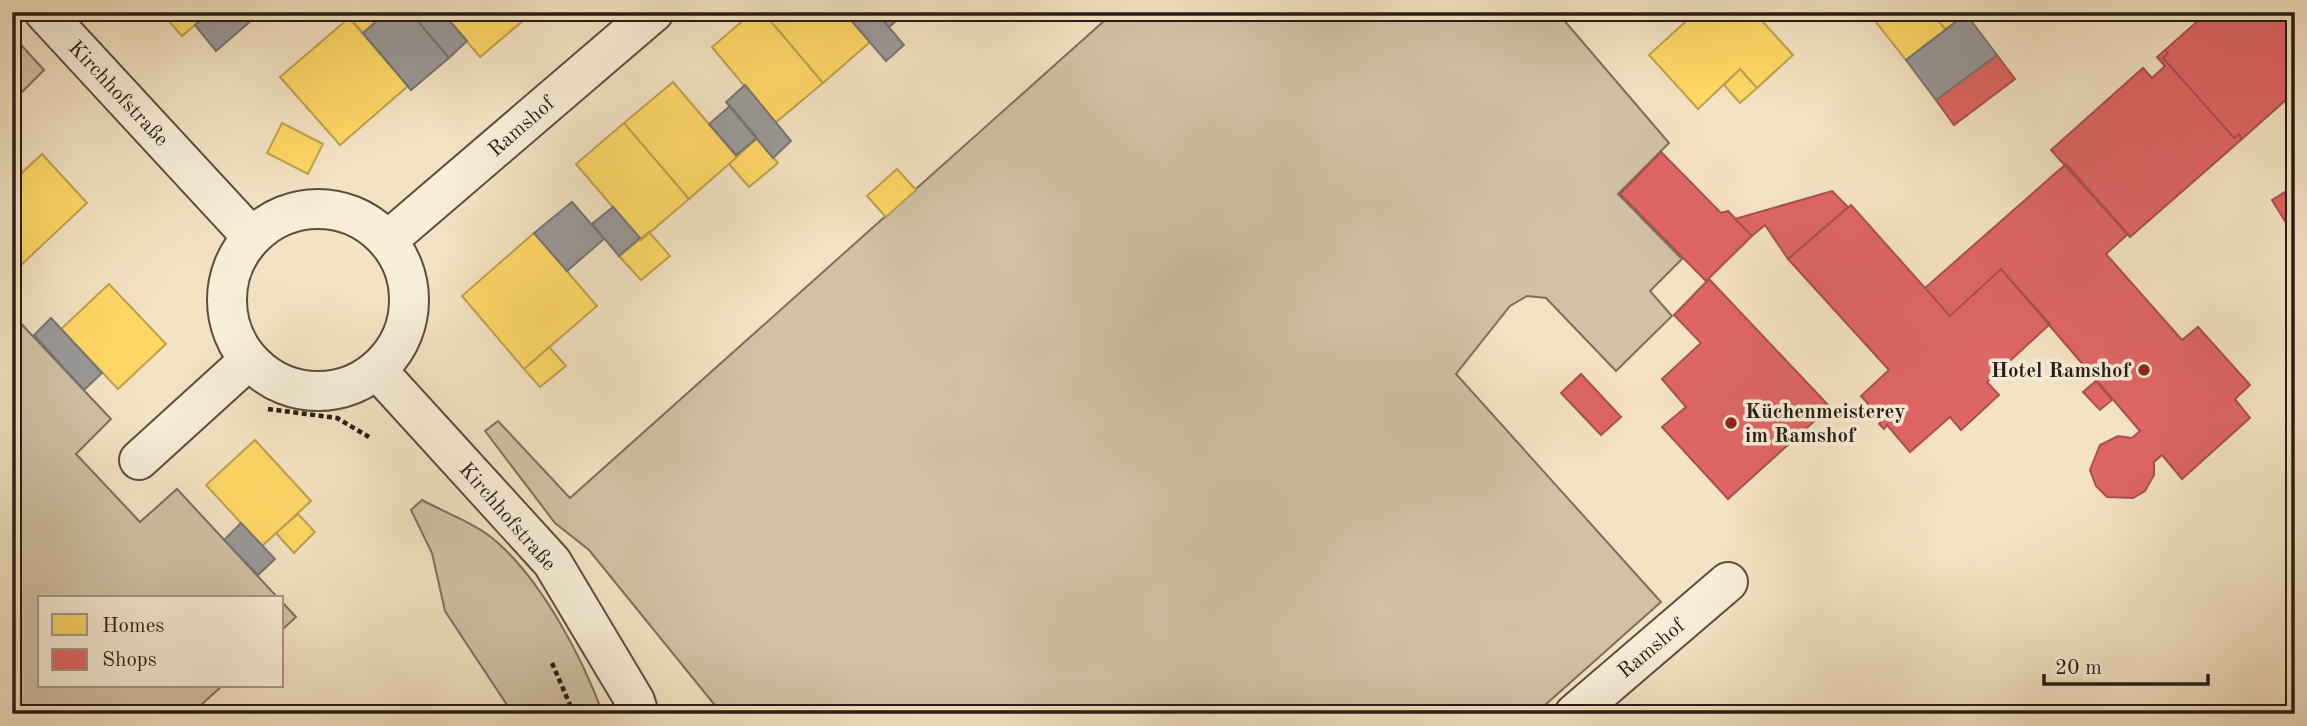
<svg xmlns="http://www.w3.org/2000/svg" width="2307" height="726" font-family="'Old Standard TT',serif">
<rect width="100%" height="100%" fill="#f4e3c3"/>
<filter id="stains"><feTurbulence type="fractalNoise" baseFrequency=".00286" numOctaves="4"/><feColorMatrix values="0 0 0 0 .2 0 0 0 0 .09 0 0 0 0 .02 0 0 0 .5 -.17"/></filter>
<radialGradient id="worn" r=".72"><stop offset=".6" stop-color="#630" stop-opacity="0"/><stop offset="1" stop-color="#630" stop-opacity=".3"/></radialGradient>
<path fill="#d1c1a6" stroke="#7c6f5e" stroke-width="2" d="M1114,12H1557L1669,143L1618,194L1682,259L1650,291L1672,316L1616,371L1546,298L1527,296L1510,306L1456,374L1661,602L1535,714H722L589,550L555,523L485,431L498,421L570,498Z
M12,35L44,70L12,102Z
M12,314L111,419L76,454L140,522L177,489L278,598H40V686H222L191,714H27L12,698Z
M422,500C446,513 477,524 497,542C543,583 582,657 603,714H513L445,611L432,553L411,510Z
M282,602L296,617L282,630Z"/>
<path fill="#ffd966" stroke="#bea14e" stroke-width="2" d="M161,12H210L182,36Z
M345,12H387L363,33Z
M442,12H529L531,14L480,57Z
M753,12H763L823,83L775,123L712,47Z
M763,12H844L870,42L823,83Z
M1696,12H1754L1793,55L1757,88L1740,69L1698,109L1649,55Z
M1868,12H1931L1946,30L1906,60Z
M1931,12H1969L1946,30Z
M349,18L408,86L340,145L280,77Z
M1740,69L1757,88L1740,103L1724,85Z
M673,82L737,157L689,199L624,123Z
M282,123L323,144L308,174L267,153Z
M624,123L689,199L641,240L576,164Z
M757,138L778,163L749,187L729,164Z
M42,154L87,203L20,266L12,258V182Z
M897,169L916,190L886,217L867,196Z
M649,232L670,256L641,280L619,256Z
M534,233L597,306L524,369L462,296Z
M12,258L20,266L12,273Z
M109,284L166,344L118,389L61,329Z
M549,347L566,366L540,387L524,369Z
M255,440L311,501L262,546L206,485Z
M298,514L315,532L294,553L276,533Z"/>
<path fill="#e06666" stroke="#a8504e" stroke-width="2" d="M2208,12H2280L2295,29V92L2242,139L2239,134L2234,138L2163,58L2168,53L2165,50Z
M2165,50L2168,53L2163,58L2234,138L2239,134L2242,139L2130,237L2051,150L2143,68L2152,78L2165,66L2157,57Z
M1997,55L2015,79L1954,125L1936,100Z
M1661,152L1721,213L1728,211L1752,236L1706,281L1620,194Z
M2066,164L2128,234L2106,254L2182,340L2198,327L2250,385L2235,399L2250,418L2182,479L2162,455L2154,462V475L2145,491L2133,498L2107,497L2096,486L2090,470L2100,445L2118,436L2132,438L2140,431L2001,269L1950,316L1925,288Z
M2295,186V237L2272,200Z
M1832,191L1848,207L1788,259L1765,225L1752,236L1735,219Z
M1851,205L1950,316L2001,269L2050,324L1987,382L1999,395L1961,430L1950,417L1910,452L1887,425L1884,429L1879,424L1882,420L1861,396L1889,370L1788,259Z
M1709,279L1830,407L1728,499L1662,427L1686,407L1662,379L1701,343L1674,315Z
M1581,374L1621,417L1601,435L1561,393Z
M2096,381L2112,400L2100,410L2083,392Z"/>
<path fill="#999" stroke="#777472" stroke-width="2" d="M210,12H261L216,51L195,25Z
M387,12H410L449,58L411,90L363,33Z
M410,12H442L467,41L449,58Z
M844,12H876L904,45L886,61Z
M876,12H906L889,27Z
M1966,14L1997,55L1936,100L1906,60Z
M745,85L791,141L773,158L726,102Z
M730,106L757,138L736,155L709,124Z
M572,202L604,239L567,271L534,233Z
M613,207L640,238L619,256L592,224Z
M51,318L102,373L84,390L34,335Z
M241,523L275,559L258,575L224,540Z"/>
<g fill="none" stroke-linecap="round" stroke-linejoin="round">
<defs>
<path id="minor" d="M44,12L251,236
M227 300a91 91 0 1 1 182 0a91 91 0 1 1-182 0Z
M388,240L654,12
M377,370L552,562L635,701L639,714
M139,460L249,360
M1574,714L1728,582"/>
</defs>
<use href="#minor" stroke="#5a4e41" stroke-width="42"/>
<path stroke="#271d16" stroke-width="4.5" stroke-dasharray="5 3.5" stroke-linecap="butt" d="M268,409L337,418L369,437
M552,663L574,714"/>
<use href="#minor" stroke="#f8edd8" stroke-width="38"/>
</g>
<g fill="#8f2418" stroke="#f8edd8" stroke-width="2.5">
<circle cx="2144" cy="370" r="7"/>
<circle cx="1731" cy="423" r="7"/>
</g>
<g text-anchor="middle" stroke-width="7" stroke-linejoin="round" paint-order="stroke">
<g font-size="21" fill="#271d16" stroke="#f8edd8">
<text transform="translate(119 93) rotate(47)" y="7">Kirchhofstraße</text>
<text transform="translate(521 126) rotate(-41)" y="7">Ramshof</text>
<text transform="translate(508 516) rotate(49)" y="7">Kirchhofstraße</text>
<text transform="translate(1651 648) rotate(-40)" y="7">Ramshof</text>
</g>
<g font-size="21" font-weight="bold" fill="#271d16" stroke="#f8edd8" text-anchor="end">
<text x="2130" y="377">Hotel Ramshof</text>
<text x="1745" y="418" text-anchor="start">Küchenmeisterey<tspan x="1745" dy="24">im Ramshof</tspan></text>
</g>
</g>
<rect width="2307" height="726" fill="none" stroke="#f4e3c3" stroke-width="42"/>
<rect x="14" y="14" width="2279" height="698" fill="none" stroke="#271d16" stroke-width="3.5"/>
<rect x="21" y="21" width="2265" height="684" fill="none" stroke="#271d16" stroke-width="2"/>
<rect x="38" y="596" width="245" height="91" fill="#f8edd8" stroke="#a49a8a" stroke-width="2"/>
<rect x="52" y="614" width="35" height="21" fill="#ffd966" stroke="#a49a8a" stroke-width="2"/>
<text x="102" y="632" font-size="21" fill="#271d16">Homes</text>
<rect x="52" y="649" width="35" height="21" fill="#e06666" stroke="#a49a8a" stroke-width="2"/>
<text x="102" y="666" font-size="21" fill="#271d16">Shops</text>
<path d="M2044 674v10h164v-10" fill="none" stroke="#271d16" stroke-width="3.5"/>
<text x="2055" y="674" font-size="21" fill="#271d16" stroke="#f8edd8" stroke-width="5" paint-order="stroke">20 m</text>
<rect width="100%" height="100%" filter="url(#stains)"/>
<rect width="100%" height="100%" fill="url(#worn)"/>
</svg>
